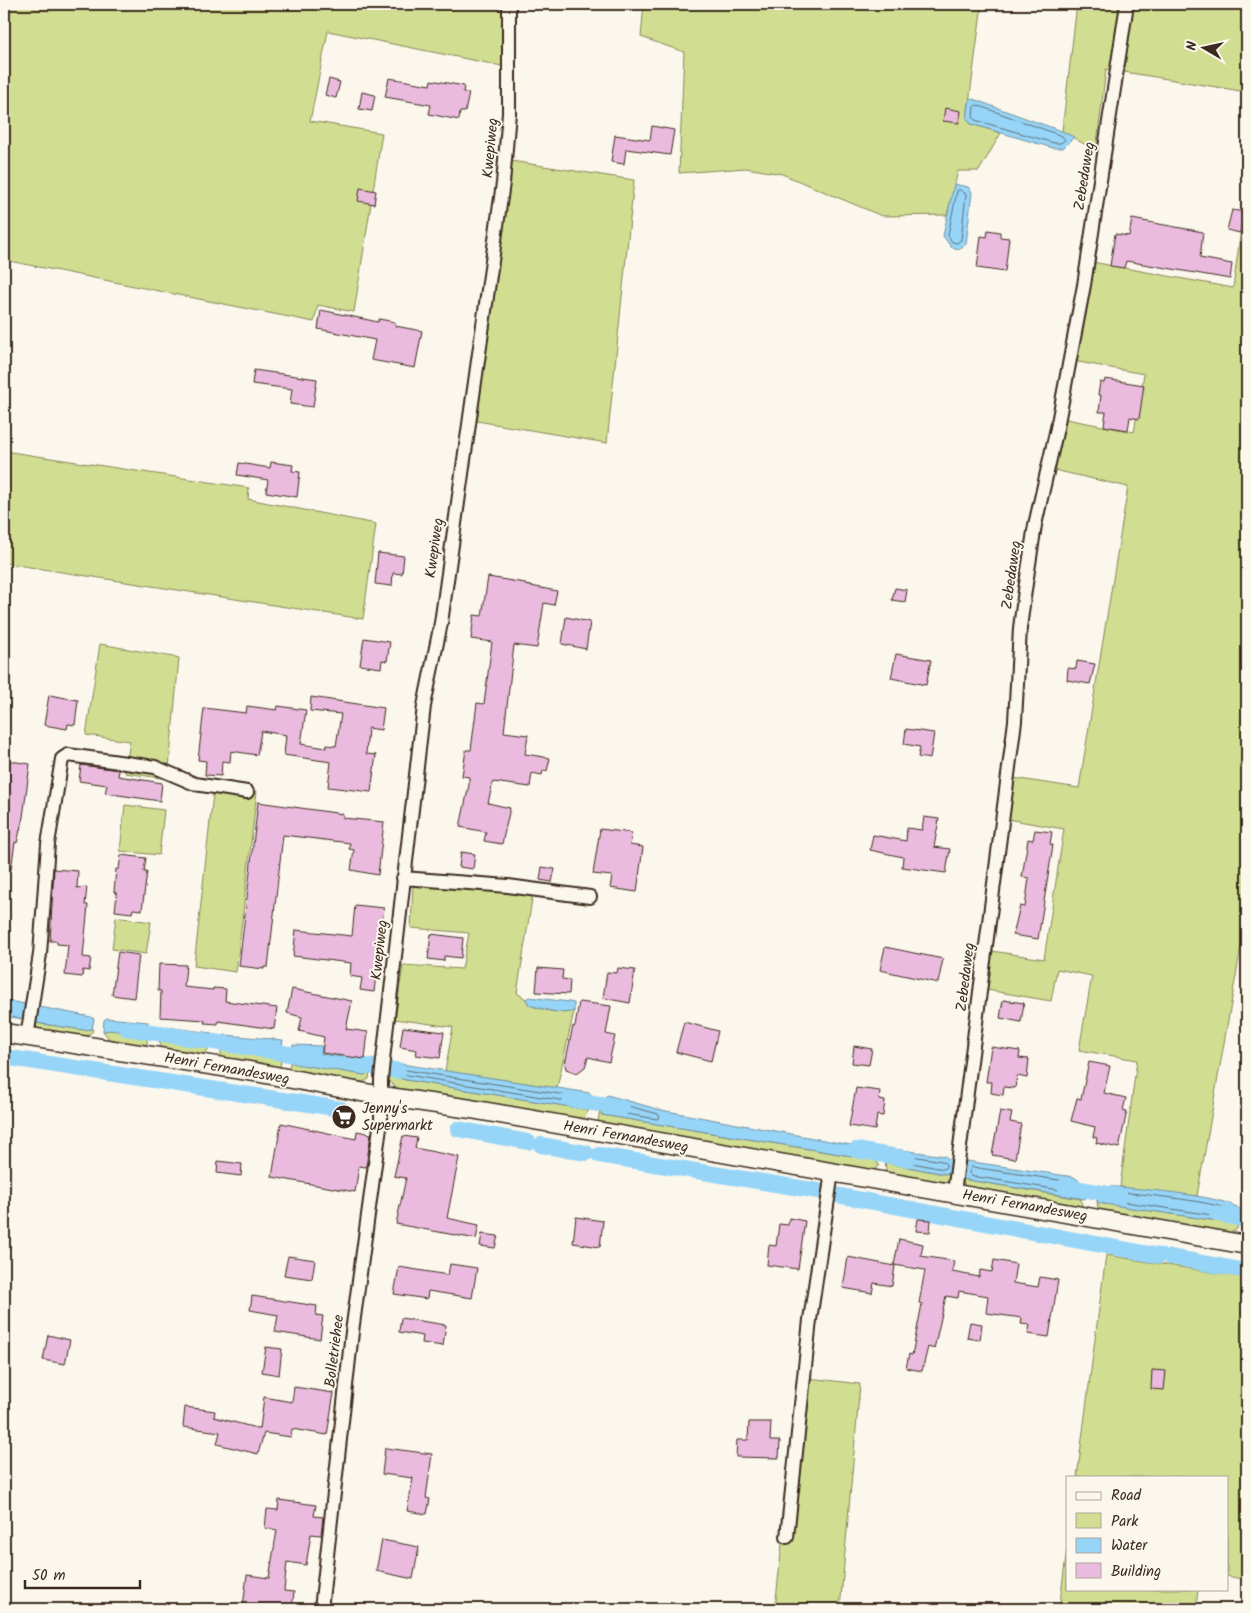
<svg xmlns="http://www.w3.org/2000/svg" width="1251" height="1613" font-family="Kalam,sans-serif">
<rect width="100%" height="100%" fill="#fbf7ec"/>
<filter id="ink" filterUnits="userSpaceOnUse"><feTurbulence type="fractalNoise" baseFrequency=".02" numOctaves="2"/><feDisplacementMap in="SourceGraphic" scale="10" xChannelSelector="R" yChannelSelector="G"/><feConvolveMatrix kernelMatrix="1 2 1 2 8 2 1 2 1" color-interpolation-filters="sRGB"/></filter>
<g filter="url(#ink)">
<path fill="#d1de91" stroke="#868458" d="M4,4H502V66L328,31L310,121L382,133L354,312L318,305L314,322L4,260Z
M644,4H982L967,118L971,124L1001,133L979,171H958L947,215L882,216L782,174L746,168L679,173L684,52L641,37Z
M1077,4H1247V92L1106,69L1096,151L1062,131Z
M511,161L634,180L607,443L477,421Z
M1247,186V913L1197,1196L1120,1187L1137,1060L1079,1050L1092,976L1057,969L1051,1001L987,990L992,951L1044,959L1064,829L1007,819L1013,778L1079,788L1128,487L1050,469L1061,418L1134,432L1144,374L1073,361L1092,262L1233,288Z
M4,451L249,488L248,499L376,524L363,619L4,563Z
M100,644L179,658L168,779L125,773L130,741L86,735Z
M214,785L257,791L236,972L194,966Z
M125,805L164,810L159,855L120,851Z
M413,884L533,893L517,993L526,999L529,1005C541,1009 563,1016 574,1011L557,1088L445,1071L453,1027L395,1019L403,965L462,969L469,933L411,928Z
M116,917L151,922L146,954L112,949Z
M36,1023L84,1030L92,1029L93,1031L86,1037L41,1030L36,1027Z
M113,1029L133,1036L147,1037V1044L139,1048L112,1043L103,1031Z
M161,1038L210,1048L201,1057L162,1050L159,1040Z
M221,1047L280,1058L281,1061L280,1067L276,1069L226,1061L221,1056Z
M290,1062L364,1075L370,1072L369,1079L363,1082L295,1072L289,1069Z
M389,1075L406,1080L589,1110L590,1108L581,1123L398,1089L388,1081Z
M600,1111L602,1115L876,1160L879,1165L873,1172L600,1124L598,1121Z
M885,1159L888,1163L944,1174L950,1173L951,1176L943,1184L891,1175L886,1171Z
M962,1179L1081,1199L1082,1205L1078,1209L967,1190Z
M1097,1200L1099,1203L1238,1224L1237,1229L1226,1236L1098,1210Z
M1106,1255L1247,1278V1580L1227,1576V1477H1077Z
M800,1377L860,1384L840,1609H775Z
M1067,1549V1589H1198L1196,1609H1059Z"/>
<path fill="#96d5f8" stroke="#7291a1" d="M970,98L1064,132L1074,137L1063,148H1053L971,124L967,118Z
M954,184L968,187L972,192L966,244L959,249L951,247L943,236Z
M529,997L569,1002L574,1003V1011C563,1016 540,1008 529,1005L526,999Z
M4,1000L25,1004L23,1019L4,1016Z
M40,1007L91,1017L94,1019L92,1029L84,1030L36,1023L37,1009Z
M107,1018L148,1022L147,1037C132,1036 118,1028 103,1031L104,1020Z
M159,1026L212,1033L210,1048L162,1038L159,1040L157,1038Z
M225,1035L283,1040L280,1058L222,1049V1037Z
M293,1045L322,1046L321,1054L369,1061L367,1073L364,1075L295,1064L290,1062Z
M395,1063L590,1093L593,1097L589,1110L406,1080L389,1075L391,1064Z
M607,1095L661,1110L878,1150L876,1160L602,1115L603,1099Z
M888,1148L945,1156L952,1162L950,1173L945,1174L887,1163L885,1159Z
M966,1161L1074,1177L1088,1187L1085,1199L962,1179Z
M1100,1186C1125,1187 1227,1195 1241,1210L1238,1224L1098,1203L1097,1200Z"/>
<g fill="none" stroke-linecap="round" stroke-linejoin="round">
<path stroke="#5f6e75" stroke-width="1" d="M977,105L1062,136L1065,140L1061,143H1054L975,120L973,116L974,107Z
M960,190L966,194L961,240L957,243L952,242L948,235L957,191Z
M244,1042L275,1045L276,1050L274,1052L243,1047L241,1045Z
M299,1050L315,1051L319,1061L298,1059Z
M406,1070L585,1098L587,1101L584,1104L407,1075L404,1073Z
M610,1101L658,1114L660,1117L657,1119L608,1111L606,1108Z
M893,1153L942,1161L946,1164V1167L943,1169L892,1159L891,1156Z
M972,1167L1072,1182L1082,1189L1079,1193L971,1176L969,1173Z
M1106,1191C1124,1192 1229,1202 1235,1213L1232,1218L1105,1199L1103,1196Z"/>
<path stroke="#96d5f8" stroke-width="16" d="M126,1028L314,1058
M4,1057L341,1109
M348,1063L398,1071
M570,1099L622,1108
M458,1129L528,1142
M541,1145L586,1153
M856,1150L908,1159
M599,1155L818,1191
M1065,1186L1120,1196
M836,1195L1160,1256
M1218,1214L1247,1220
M1171,1257L1247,1271"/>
</g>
<path fill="#eabbde" stroke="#3b2a1e" d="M389,78L430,85L431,80L464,86L463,92L469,93L465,112H460L459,120L429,114L431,105L385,97Z
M329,79L340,82L336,98L325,95Z
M362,92L375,95L372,111L359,109Z
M945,108L961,111L959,123L943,121Z
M652,126L674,130L670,155L626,149L624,164L611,162L615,135L650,140Z
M360,188L376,191L374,204L358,201Z
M1232,210L1244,212L1240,233L1227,230Z
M1132,219L1203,232L1200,258L1232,264L1230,279L1126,261L1124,268L1110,266L1115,234L1129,236Z
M988,230L1000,232V237L1009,238L1005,272L977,268L981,236L987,237Z
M321,310L378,322L379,319L395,322V326L422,331L415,368L371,360L375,340L318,329Z
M254,370L317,379L313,407L290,404L292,389L252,384Z
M1105,379L1144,385L1139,419L1130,417L1128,430L1104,426L1106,412H1099L1101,395H1098L1100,382L1104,383Z
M271,462L293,465L292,471L300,472L297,497L266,492L268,480L237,475L239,463L270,468Z
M378,553L404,556L402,574L393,573L392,586L375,584Z
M488,577L525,583V585L557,591L554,605L544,603L537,648L514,645L504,732L528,735L525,754L550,758L547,771L543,770L542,775L532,773L530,787L493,782L488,803L510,808L502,844L484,841L486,832L460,827L469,785V777L462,776L466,750H471L477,703L484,704L492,642L471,639L474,615L482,616Z
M895,588L907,590L905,602L892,600Z
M566,617L590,622L586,649L562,644Z
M364,638L390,642L387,661L382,660L381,668L360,665Z
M896,654L931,660L926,685L891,678Z
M1077,661L1095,664L1090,684L1067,680L1068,668L1076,669Z
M49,695L78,700L75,725L68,724L67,729L44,725Z
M311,697L384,708L381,730L368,728L366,754L376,755L371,792L328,787L331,762L284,755L286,735L261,731L257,755L231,751L230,762L222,761L221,776L205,775L206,761L198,760L204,708L246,713L247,706L277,710L278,706L306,710L301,744L326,748L327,745L336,746L341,714L310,711Z
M906,729L934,733L930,759L918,757L920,747L904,744Z
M4,760L30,764L23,817L17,843L15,842L11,870L4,869Z
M81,765L119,770L118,776L162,783L160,801L105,793L107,785L79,781Z
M258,802L343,814V818L384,822L378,875L351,870L354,850L349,849L350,843L283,835L268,967H264V969L239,966Z
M924,817L939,819L934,847L950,849L946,873L902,867L903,857L870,850L873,835L906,841L907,828L922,830Z
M600,829L632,833L630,845L643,847L637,892L610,888L612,876L593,874Z
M1035,830L1052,832L1050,844L1053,845L1038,939L1013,935L1020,906L1025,907L1029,878L1022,877L1028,839L1033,840Z
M461,852L475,854L473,869L459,867Z
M121,855L146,858L144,872H147L142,910L133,909L132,913L115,911L117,893L114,892L116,869H119Z
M542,867L555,869L552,882L540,880Z
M54,869L78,871L77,888L87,887L85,905H88L83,957L91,958L89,971L83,970L82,977L65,975L68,945L57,944V941H50Z
M355,905L384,908L374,992L360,990L362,978L350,976L351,963L293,956L296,930L352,936Z
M431,934L463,938L461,958L444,956V961L428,959Z
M885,947L943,959L938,983L880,970Z
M118,952L139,955L134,998L112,995Z
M159,964L186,965L184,987L213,990V988L226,989L225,1001L277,1008L274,1029L218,1021V1024L204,1023L205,1020L160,1017L161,991H158Z
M538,968L563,970L562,979L570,980L569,994L536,992Z
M618,968L635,970L630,1003L603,998L607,972L617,973Z
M292,989L352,1001L346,1029L368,1032L365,1059L322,1053L324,1037L299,1031L302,1017L287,1013Z
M1003,1000L1024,1003L1021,1022L1000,1018Z
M579,1002L611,1006L606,1034L615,1036L609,1062L588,1057L585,1067L577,1073L566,1069L565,1064L573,1026L575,1027Z
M684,1022L718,1031L711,1061L676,1052Z
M403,1027L444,1032L440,1058L416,1055L417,1050L400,1047Z
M854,1046L872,1049L869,1065L852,1063Z
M991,1047L1020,1051L1019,1058L1029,1059L1027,1078L1017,1076L1015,1088L1004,1087L1003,1095L991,1093L992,1082H986Z
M1089,1062L1110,1066L1104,1093L1126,1098L1123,1110L1127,1111L1119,1148L1096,1143L1097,1138L1093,1137L1095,1127L1071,1121L1077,1098L1081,1099Z
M856,1088L880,1091L879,1100L885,1101L883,1116L877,1115L875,1130L849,1126Z
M1000,1111L1012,1113L1010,1122L1021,1124L1015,1159L992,1155Z
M281,1123L356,1139L357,1131L371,1134L366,1167L359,1166L355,1192L272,1177Z
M403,1136L417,1138L415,1148L459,1157L447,1218L479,1225L476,1239L396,1224L406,1178L394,1176Z
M218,1161L242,1164L241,1176L217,1173Z
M576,1217L603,1221L600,1247L573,1243Z
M789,1218L805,1221L798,1269L767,1265L769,1245L776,1246L779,1224L788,1225Z
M918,1219L931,1220L930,1232L916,1231Z
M482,1234L498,1236L495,1248L480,1246Z
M899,1239L923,1244L921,1256L954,1261L952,1272L979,1277L980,1270L992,1272L994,1260L1016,1264L1013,1283L1038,1287L1040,1277L1058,1280L1049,1337L1028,1334L1030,1325L1021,1324L1022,1318L986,1313L988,1296L959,1291L958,1298L946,1296L934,1349L928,1347L922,1371L906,1368L909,1354L912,1355L922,1304L919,1303L925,1270L894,1265Z
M288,1256L315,1260L312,1279L284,1275Z
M848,1257L895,1266L892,1286L874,1283L872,1293L843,1288Z
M450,1264L477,1268L472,1298L428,1291L427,1299L394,1294L399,1267L448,1275Z
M252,1296L317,1306L316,1315L323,1316L320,1339L275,1332L278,1315L250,1310Z
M401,1318L446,1325L443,1346L422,1343L423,1336L399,1332Z
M970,1322L982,1324L980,1340L967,1338Z
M48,1335L70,1340L65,1364L43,1360Z
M266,1347L282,1349L279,1375L262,1372Z
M1152,1370L1166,1371L1164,1390L1151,1389Z
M294,1387L334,1393L327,1435L292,1429L291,1437L264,1433L258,1454L217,1444L220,1432L183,1427L185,1407L215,1411L214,1417L260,1429L264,1397L292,1402Z
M749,1422H771L770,1441H780L779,1458L736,1457L737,1440H748Z
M385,1448L432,1454L426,1498L430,1499L427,1514L407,1511L413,1478L382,1474Z
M279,1500L316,1505L314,1516L323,1517L321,1535L311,1534L306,1565L287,1562L284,1591L294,1592L292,1609L243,1607L247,1575L269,1578L277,1530L265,1528L267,1509L278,1510Z
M382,1540L419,1547L413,1579L376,1571Z"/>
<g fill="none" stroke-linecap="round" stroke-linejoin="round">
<defs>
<path id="street" d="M403,878L508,886L590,897
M27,1037L40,954L48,844L62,759L68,755L155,767L195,784L247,792
M954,1193L1015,721L1020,628L1025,590L1035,525L1057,428L1084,285L1127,4
M787,1537L810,1320L832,1172
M321,1609L352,1332L381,1120V1079L384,1051L424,706L441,623L503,183L509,113V4"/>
<path id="secondary" d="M4,1033L255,1072L382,1096L471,1109L1247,1245"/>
</defs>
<use href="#street" stroke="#3b2a1e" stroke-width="16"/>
<use href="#secondary" stroke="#3b2a1e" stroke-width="21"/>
<use href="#street" stroke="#fbf7ec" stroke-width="12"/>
<use href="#secondary" stroke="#fbf7ec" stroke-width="18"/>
</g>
</g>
<defs>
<symbol id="supermarket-disc" viewBox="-11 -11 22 22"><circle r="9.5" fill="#3b2a1e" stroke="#fbf7ec"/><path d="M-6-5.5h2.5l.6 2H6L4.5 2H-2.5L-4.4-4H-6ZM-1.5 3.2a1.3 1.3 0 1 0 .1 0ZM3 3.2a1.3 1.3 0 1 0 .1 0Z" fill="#fff"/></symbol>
</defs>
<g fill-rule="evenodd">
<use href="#supermarket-disc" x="330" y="1103" width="28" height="28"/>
</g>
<g text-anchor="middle" stroke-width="4" stroke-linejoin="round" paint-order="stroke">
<g font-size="15" fill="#3b2a1e" stroke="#fbf7ec">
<text transform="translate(490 148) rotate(-85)" y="5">Kwepiweg</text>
<text transform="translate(1084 176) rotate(-81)" y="5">Zebedaweg</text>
<text transform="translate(434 548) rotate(-82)" y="5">Kwepiweg</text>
<text transform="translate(1011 575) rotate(-82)" y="5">Zebedaweg</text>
<text transform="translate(379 950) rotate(-84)" y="5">Kwepiweg</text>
<text transform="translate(965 977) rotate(-83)" y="5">Zebedaweg</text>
<text transform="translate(227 1068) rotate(10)" y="5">Henri Fernandesweg</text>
<text transform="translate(626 1136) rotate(10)" y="5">Henri Fernandesweg</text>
<text transform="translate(1025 1205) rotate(10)" y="5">Henri Fernandesweg</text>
<text transform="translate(334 1351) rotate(-83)" y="5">Bolletriehee</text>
</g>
<g font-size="15" fill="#3b2a1e" stroke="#fbf7ec" text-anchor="start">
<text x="362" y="1113">Jenny's<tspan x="362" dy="17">Supermarkt</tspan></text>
</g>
</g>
<rect width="1251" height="1613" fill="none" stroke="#fbf7ec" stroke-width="20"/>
<rect x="10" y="10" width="1231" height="1593" fill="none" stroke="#3b2a1e" stroke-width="2" filter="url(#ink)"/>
<rect x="1066" y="1476" width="162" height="115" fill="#fbf7ec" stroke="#aea59a"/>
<rect x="1076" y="1492" width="25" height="8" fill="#fbf7ec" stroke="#aea59a"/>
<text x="1111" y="1500" font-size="15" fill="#3b2a1e">Road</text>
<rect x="1076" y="1513" width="25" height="15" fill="#d1de91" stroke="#aea59a"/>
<text x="1111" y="1526" font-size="15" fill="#3b2a1e">Park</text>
<rect x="1076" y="1538" width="25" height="15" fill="#96d5f8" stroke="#aea59a"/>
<text x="1111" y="1550" font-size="15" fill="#3b2a1e">Water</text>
<rect x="1076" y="1563" width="25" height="15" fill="#eabbde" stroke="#aea59a"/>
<text x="1111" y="1576" font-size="15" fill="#3b2a1e">Building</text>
<g transform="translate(1204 48) rotate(279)" stroke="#fbf7ec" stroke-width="4" paint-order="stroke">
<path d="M0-4L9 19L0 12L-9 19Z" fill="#3b2a1e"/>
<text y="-8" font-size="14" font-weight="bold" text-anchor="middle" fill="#3b2a1e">N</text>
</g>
<path d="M25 1580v8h115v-8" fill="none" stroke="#3b2a1e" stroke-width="2.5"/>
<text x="32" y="1580" font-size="15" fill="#3b2a1e" stroke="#fbf7ec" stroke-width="4" paint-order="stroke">50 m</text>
</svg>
